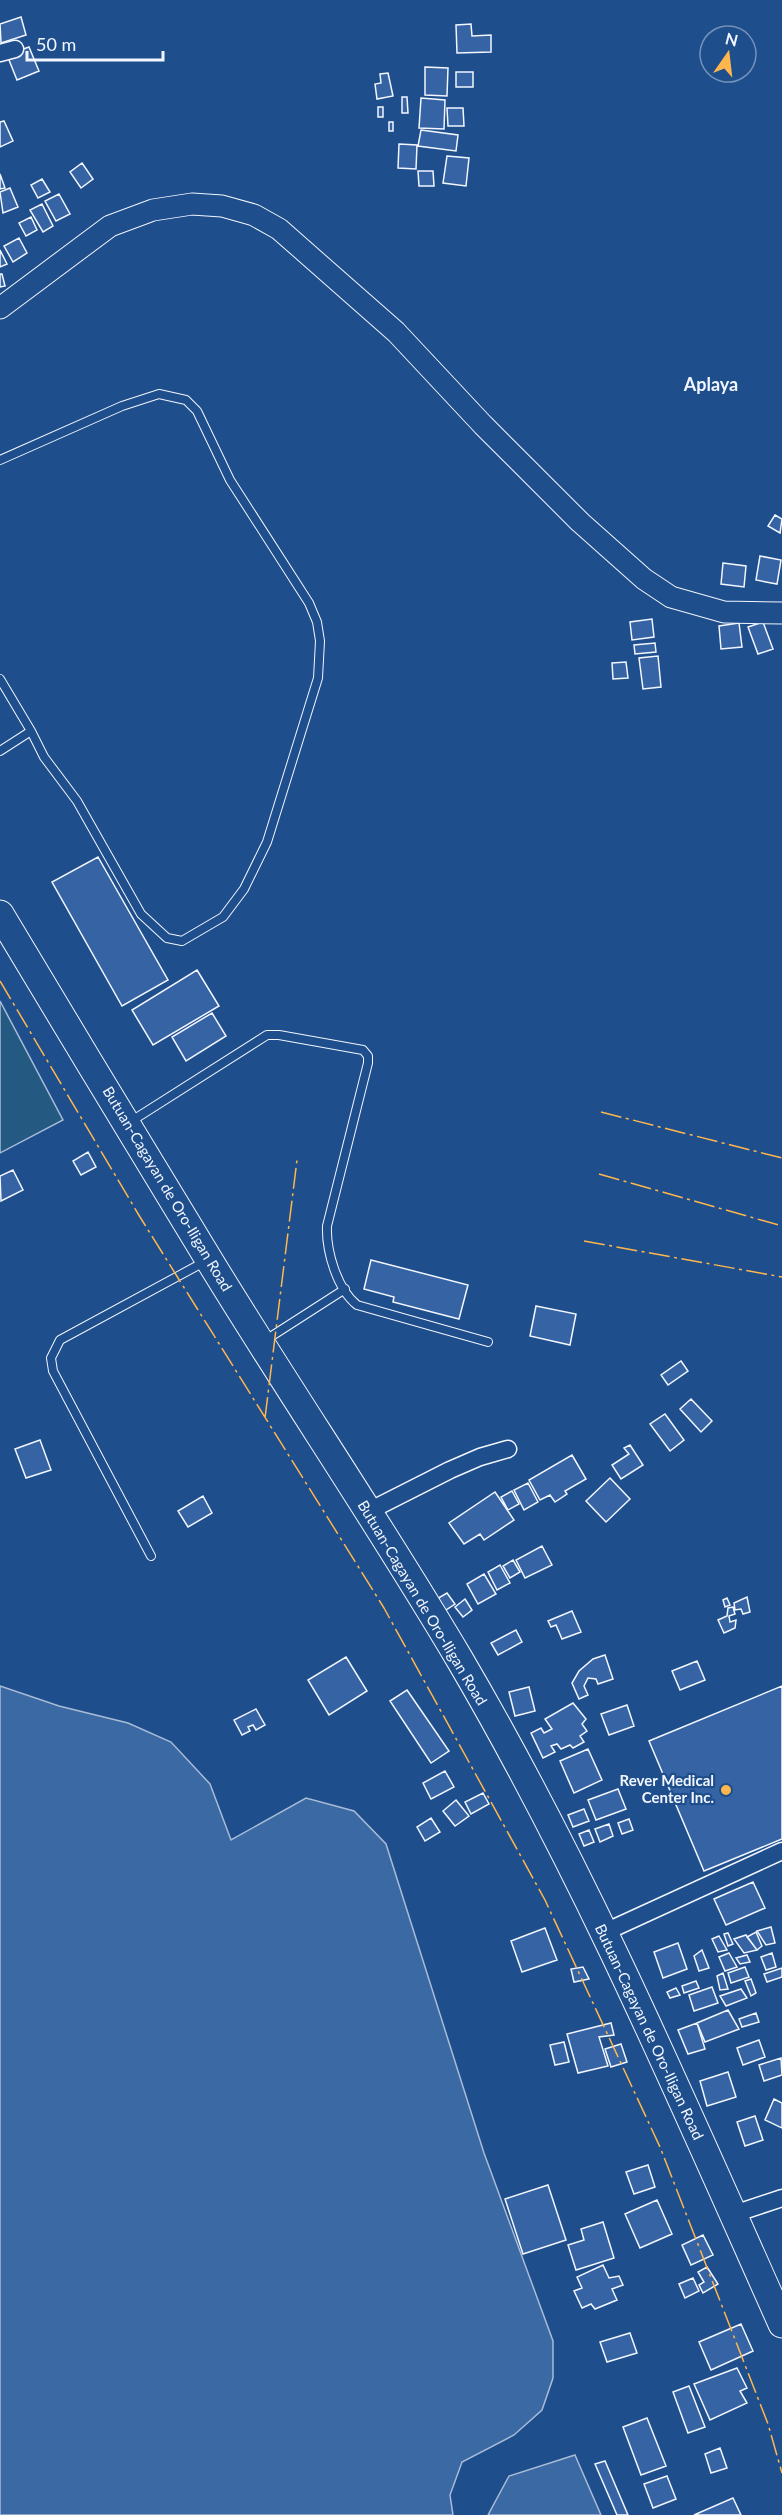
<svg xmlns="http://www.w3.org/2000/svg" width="782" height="2515" font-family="Lato,sans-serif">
<rect width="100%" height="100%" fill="#1f4e8c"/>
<path fill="#245a82" stroke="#a8bbd7" stroke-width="1.5" d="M0,1001L63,1120L0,1153Z"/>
<path fill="#3b69a3" stroke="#a8bbd7" stroke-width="1.5" d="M0,1686L59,1706L128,1723L171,1742L210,1784L231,1840L306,1798L354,1811L386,1844L484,2153L553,2341V2378L542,2410L514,2435L462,2462L450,2495L453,2515H0Z
M575,2455L601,2515H488L509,2476Z"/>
<path fill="#3563a3" stroke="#f2f6ff" stroke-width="1.5" d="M21,17L26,35L1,43L0,24Z
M471,24L472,36L491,35V52L457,53L456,25Z
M29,47L39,71L17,80L7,55Z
M425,67L448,68L447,96L425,95Z
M456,72H473V87H456Z
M388,73L393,96L377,99L375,84L381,83L380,74Z
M402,97H407L408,113H402Z
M421,98L445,100L444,129L419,128Z
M378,107H383V117H378Z
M447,108H463L464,126H448Z
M4,121L13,141L0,147V122Z
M389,122H393V131H389Z
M421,130L458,135L456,151L418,146Z
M399,144L417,145L416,169L398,168Z
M447,156L469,158L466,186L443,183Z
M82,163L93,179L81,188L70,172Z
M418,171H433L434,186H419Z
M0,174L5,188L0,189Z
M42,179L50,192L38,198L31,185Z
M10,188L18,207L3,213L0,192Z
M59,194L70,214L56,221L45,201Z
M42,204L53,226L43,232L30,210Z
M31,217L37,230L26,236L19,223Z
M19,238L27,253L13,262L4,246Z
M0,250L7,264L0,267Z
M0,274H2L5,286L0,287Z
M775,515L782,519L780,533L768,526Z
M760,556L781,560L777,584L756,580Z
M723,563L746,566L744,587L721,584Z
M652,619L654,637L632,640L630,622Z
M763,622L773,649L758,654L748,627Z
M739,623L742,647L721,649L719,626Z
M655,643L656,652L635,654L634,645Z
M658,656L661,687L643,689L639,658Z
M626,662L628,678L613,679L612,663Z
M98,857L168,980L122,1006L52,882Z
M197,970L219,1006L153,1045L132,1010Z
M212,1013L226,1036L186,1061L172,1037Z
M88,1152L96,1167L81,1175L73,1161Z
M13,1170L23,1190L1,1201L0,1176Z
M371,1260L468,1285L459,1319L393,1302L394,1297L364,1289Z
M536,1306L576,1314L570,1345L530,1336Z
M681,1361L688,1371L668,1385L661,1375Z
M691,1399L712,1421L701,1432L680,1409Z
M665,1414L684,1440L670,1451L650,1424Z
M40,1440L51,1470L26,1478L15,1449Z
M630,1445L643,1465L621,1479L612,1465L629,1454L624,1448Z
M572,1455L586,1479L565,1491L567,1494L555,1502L550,1495L540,1500L529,1480Z
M610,1478L630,1499L606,1522L586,1501Z
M528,1483L538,1502L524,1510L514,1490Z
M512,1491L519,1504L508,1510L501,1497Z
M495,1492L514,1520L484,1540L480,1534L464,1544L449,1523Z
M203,1496L212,1513L188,1527L178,1511Z
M542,1546L552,1565L525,1578L516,1560Z
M513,1560L520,1572L510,1578L503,1566Z
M500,1565L510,1583L497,1590L488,1572Z
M484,1574L496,1594L478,1604L467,1584Z
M447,1593L455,1604L443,1612L435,1600Z
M747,1597L750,1612L743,1614L741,1609L735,1610L734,1603Z
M727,1598L730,1605L725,1607L723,1600Z
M465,1599L472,1610L463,1617L455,1607Z
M733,1607L735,1614L729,1616L730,1622L736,1620L735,1628L724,1633L718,1620L727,1616L728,1608Z
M572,1611L581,1632L562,1639L556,1625L551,1627L548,1621Z
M516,1630L522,1642L498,1655L491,1643Z
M605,1655L613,1679L598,1684L596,1679L588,1678L584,1686L588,1695L579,1699L572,1683L579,1671L593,1659Z
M346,1657L367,1691L329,1715L308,1680Z
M697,1661L705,1680L680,1690L672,1671Z
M782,1686V1839L704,1871L649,1741Z
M529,1687L535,1711L515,1716L509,1692Z
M407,1690L449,1751L431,1763L390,1701Z
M573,1703L586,1719L582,1724L587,1731L580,1736L584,1742L573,1748L570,1745L561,1749L557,1744L551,1746L555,1752L543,1758L531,1733L541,1728L544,1733L552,1729L545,1719Z
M627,1705L634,1726L609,1735L601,1714Z
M256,1709L265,1725L256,1730L253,1725L248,1727L250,1731L242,1735L234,1720Z
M588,1749L602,1780L574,1793L560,1761Z
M445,1771L454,1787L431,1799L423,1783Z
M618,1789L626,1809L596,1820L588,1800Z
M483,1793L489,1804L471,1814L465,1802Z
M456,1800L469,1816L455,1826L443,1811Z
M584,1809L589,1821L573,1827L568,1815Z
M431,1818L440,1832L425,1841L417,1827Z
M629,1819L633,1830L622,1834L618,1823Z
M609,1824L613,1836L600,1842L595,1829Z
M589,1830L594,1842L584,1846L579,1834Z
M753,1882L765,1908L726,1925L714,1899Z
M771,1927L775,1943L766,1945L757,1931Z
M545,1928L557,1960L522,1972L511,1941Z
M756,1932L762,1946L757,1950L747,1937Z
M728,1933L733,1944L728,1946L724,1934Z
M746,1935L757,1950L744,1953L734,1939Z
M719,1936L727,1950L718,1952L712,1939Z
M678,1943L687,1969L663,1978L654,1952Z
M702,1950L709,1968L699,1971L694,1956Z
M729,1953L737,1967L725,1971L719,1957Z
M772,1953L776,1967L766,1970L761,1957Z
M747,1955L750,1962L740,1964L736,1958Z
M583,1967L589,1979L574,1982L571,1969Z
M745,1967L749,1977L731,1983L728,1973Z
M782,1968V1977L767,1982L764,1974Z
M723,1973L728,1989L720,1990L717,1976Z
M751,1979L756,1993L751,1996L745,1981Z
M696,1981L699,1988L684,1993L682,1986Z
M712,1987L718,2003L694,2011L689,1995Z
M676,1988L680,1995L670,1998L667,1992Z
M741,1989L747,1998L726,2006L720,1996Z
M728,2010L739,2029L705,2042L697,2023Z
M756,2013L759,2022L742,2027L739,2019Z
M611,2023L614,2035L599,2037L608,2066L578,2073L567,2034Z
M697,2023L705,2049L688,2054L678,2030Z
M759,2040L765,2057L743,2065L737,2048Z
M564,2042L569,2062L555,2065L550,2045Z
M621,2044L627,2062L611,2067L605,2049Z
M781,2058L782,2075L764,2081L759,2065Z
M728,2072L736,2097L707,2106L700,2081Z
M774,2099L782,2103V2128L765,2120Z
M755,2116L763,2140L745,2146L737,2122Z
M648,2165L655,2187L634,2194L626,2172Z
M548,2185L566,2240L523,2254L505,2199Z
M657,2200L672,2234L640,2248L625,2214Z
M603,2222L614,2258L576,2270L568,2245L584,2240L581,2229Z
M703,2235L713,2255L691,2265L682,2245Z
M603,2265L609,2278L619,2276L623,2285L612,2289L617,2300L595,2309L591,2304L582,2308L574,2291L582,2288L577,2277Z
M707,2267L718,2284L703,2293L699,2285L704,2282L698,2272Z
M693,2278L699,2291L685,2298L679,2284Z
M741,2324L753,2351L711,2370L699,2342Z
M630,2333L637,2353L607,2362L600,2342Z
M737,2368L747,2388L740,2391L747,2403L710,2420L694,2384Z
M689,2386L705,2427L688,2433L673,2392Z
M647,2418L666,2466L641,2475L623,2427Z
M720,2448L727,2468L711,2473L705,2454Z
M605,2461L628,2515H617L595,2464Z
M667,2476L676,2499L653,2508L644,2484Z
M733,2498L741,2515H694Z"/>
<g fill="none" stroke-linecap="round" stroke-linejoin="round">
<defs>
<path id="service" d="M0,460L122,406L159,394L186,400L197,411L230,480L309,603L317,622L320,641L318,678L267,842L244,889L223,917L182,941L167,938L141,914L77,801L44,757L31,731
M0,679L31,731L0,751
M130,1122L267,1035H279L363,1050L368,1056V1063L327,1226C326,1251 337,1289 357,1305L488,1342
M264,1341L345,1289
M151,1556L53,1371L51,1358L60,1340L206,1261"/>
<path id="minor" d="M0,53L15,49
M367,1512L450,1470L480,1457L508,1449
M603,1933L782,1851
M734,2214L782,2198"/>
<path id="tertiary" d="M0,308L110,226L153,210L192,204L222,206L254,215L279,229L396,332L483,425L580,522L644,579L671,597L724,612L782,613"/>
<path id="trunk" d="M0,914C71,1032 142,1151 214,1268C295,1400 382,1528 460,1660C585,1873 682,2100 782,2324"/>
</defs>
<use href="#service" stroke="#f2f6ff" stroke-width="10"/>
<use href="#minor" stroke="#f2f6ff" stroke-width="19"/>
<use href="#tertiary" stroke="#f2f6ff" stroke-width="23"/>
<use href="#trunk" stroke="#f2f6ff" stroke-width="29"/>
<use href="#service" stroke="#1f4e8c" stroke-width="8"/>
<use href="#minor" stroke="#1f4e8c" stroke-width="16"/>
<use href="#tertiary" stroke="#1f4e8c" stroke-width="21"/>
<use href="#trunk" stroke="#1f4e8c" stroke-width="27"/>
<path stroke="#ffb74d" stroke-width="1.5" stroke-dasharray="21 4.5 3 4.5" stroke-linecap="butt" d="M0,981L140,1217L384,1608L545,1900L660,2147L768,2424L782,2473
M601,1112L782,1158
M599,1174L782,1226
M584,1241L782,1277
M265,1418L297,1160"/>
</g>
<circle fill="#ffb74d" stroke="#1f4e8c" stroke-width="2" cx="726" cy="1790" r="6"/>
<g text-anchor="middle" stroke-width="4.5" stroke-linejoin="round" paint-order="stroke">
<g font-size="15" fill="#f2f6ff" stroke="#1f4e8c">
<text transform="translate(167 1189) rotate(59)" y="5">Butuan-Cagayan de Oro-Iligan Road</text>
<text transform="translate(422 1603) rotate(59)" y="5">Butuan-Cagayan de Oro-Iligan Road</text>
<text transform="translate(649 2032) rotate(65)" y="5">Butuan-Cagayan de Oro-Iligan Road</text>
</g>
<g font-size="15" font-weight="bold" fill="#f2f6ff" stroke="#1f4e8c" text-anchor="end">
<text x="714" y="1786">Rever Medical<tspan x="714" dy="17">Center Inc.</tspan></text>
</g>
<g font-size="18" font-weight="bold" fill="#f2f6ff" stroke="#1f4e8c">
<text x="711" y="391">Aplaya</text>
</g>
</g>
<g transform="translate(728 54) rotate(14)"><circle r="28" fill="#1f4e8c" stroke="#7391ba" stroke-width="1.5"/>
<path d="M0-4.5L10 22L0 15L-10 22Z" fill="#ffb74d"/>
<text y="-9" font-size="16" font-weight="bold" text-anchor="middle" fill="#f2f6ff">N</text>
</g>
<path d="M27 51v9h136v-9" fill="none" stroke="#f2f6ff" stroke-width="3"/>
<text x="36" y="51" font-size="18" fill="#f2f6ff" stroke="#1f4e8c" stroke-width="4.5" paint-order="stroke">50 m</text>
</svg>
